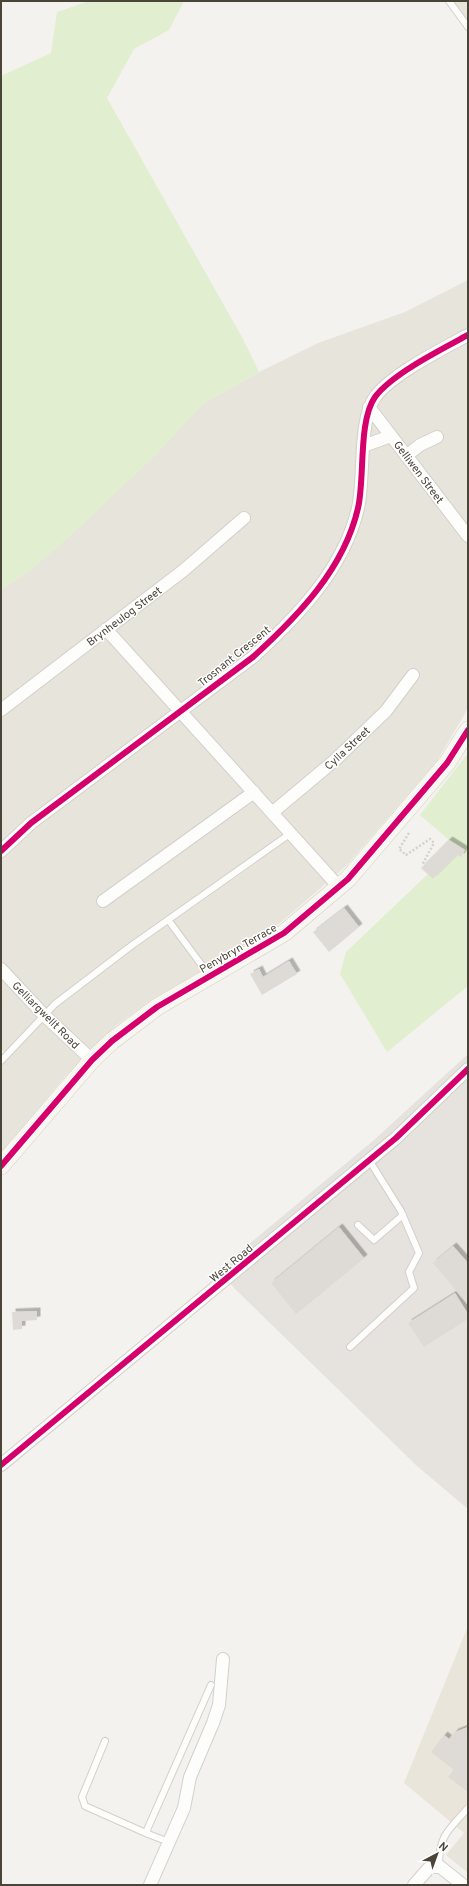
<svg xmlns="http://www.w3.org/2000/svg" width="469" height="1886" font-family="Overpass,sans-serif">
<defs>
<filter id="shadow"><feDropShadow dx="3.5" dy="-3.5" stdDeviation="0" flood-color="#0004"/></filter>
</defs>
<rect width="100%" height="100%" fill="#f4f2ee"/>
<path fill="#e7e4dc" d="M454,1H468V21Z
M468,280V707L463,717L437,761L346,866L280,923L224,958L154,998L117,1025L95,1045L63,1079L1,1153V1066L9,1057L1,1049V590L32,569L204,403L259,372L318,343L405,312Z
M468,1828V1873L446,1855Z"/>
<path fill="#e6e2de" d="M468,1054V1509L417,1466L235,1289L218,1270L374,1140Z"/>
<path fill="#eae5da" d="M468,1626V1828L464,1833L404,1783Z"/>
<path fill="#e1eecf" d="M89,1H184L169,30L134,49L107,98L243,339L259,372L204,403L155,456L65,541L32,569L1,590V76L51,53L57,12Z
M468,753V986L387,1052L340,974L346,952L428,874L433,879L457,855L461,857L465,850L449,840L420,815Z"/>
<path fill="#dedbd6" filter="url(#shadow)" d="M449,840L465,850L461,857L457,855L433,879L421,868Z
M344,908L359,927L329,952L313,932Z
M289,961L297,974L262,995L250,974L259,969L263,977Z
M339,1227L364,1258L296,1314L271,1283Z
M453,1246L468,1263V1305L433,1263Z
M455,1293L468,1314V1319L424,1347L408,1323Z
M37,1311V1320L22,1321V1329L13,1330L12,1312Z
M468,1727V1792L448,1777L454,1770L431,1752L444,1735L449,1739L455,1732Z"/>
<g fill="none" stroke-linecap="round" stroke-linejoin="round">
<defs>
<path id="lane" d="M449,1L468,27
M169,921L209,975
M1,1061L55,1004L131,946L291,833
M358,1225L374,1240L403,1215
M350,1347L414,1288L409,1272L419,1253L401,1211L369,1160
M105,1741L82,1797L85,1806L148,1834
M169,1842L148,1834L147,1830L211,1685
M439,1866C439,1834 449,1830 468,1808"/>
<path id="street" d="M369,407L468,536
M363,446L391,436
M406,456L420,445L437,437
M106,629L339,887
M1,710L184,570L244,518
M273,812L334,761L386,711L413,675
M1,851L31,823L253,657C298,616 344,569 358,508C365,479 358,421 375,397C392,374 442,349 468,335
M103,901L254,792
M1,969L44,1015L92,1060
M1,1465L396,1138L468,1069
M150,1885L184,1808L190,1777L213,1723L219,1705L223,1659
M414,1885L429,1868L439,1866L463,1885"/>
<path id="secondary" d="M1,1166L92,1060L112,1041L157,1007L284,933L348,879L447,763L468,730"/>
</defs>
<use href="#lane" stroke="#d2d0cb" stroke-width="8"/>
<use href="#street" stroke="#d2d0cb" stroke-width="14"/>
<use href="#secondary" stroke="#d3cfc5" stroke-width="18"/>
<path stroke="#d3d2cc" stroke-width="2.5" stroke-dasharray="2 2" stroke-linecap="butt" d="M409,833L399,849L406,855L430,839L434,843L422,865"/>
<use href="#lane" stroke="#fdfdfc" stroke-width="6"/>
<use href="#street" stroke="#fdfdfc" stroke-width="12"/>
<use href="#secondary" stroke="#f7f6f1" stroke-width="17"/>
<defs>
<path id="cycleway" d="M1,851L31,823L253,657C298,616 344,569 358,508C365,479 358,421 375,397C392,374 442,349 468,335
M1,1166L92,1060L112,1041L157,1007L284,933L348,879L447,763L468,730
M1,1465L396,1138L468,1069"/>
</defs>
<use href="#cycleway" stroke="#fff" stroke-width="8"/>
<use href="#cycleway" stroke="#d6006c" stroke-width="6"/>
</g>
<g text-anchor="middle" stroke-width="3" stroke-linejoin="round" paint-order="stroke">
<g font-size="11" fill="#4b4439" stroke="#fff">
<text transform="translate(419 472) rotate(53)" y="4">Gelliwen Street</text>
<text transform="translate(124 616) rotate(-37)" y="4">Brynheulog Street</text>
<text transform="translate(234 656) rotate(-39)" y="4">Trosnant Crescent</text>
<text transform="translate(347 748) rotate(-43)" y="4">Cylla Street</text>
<text transform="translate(238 948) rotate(-30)" y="4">Penybryn Terrace</text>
<text transform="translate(46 1015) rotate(45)" y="4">Gelliargwellt Road</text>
<text transform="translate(231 1263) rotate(-40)" y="4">West Road</text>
</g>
</g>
<rect width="469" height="1886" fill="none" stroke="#4b4439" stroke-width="4"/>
<g transform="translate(437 1854) rotate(41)" stroke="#ffffff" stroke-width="3" paint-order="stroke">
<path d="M0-3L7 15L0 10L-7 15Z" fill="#4b4439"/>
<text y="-6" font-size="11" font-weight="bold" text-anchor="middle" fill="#4b4439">N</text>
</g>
</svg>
